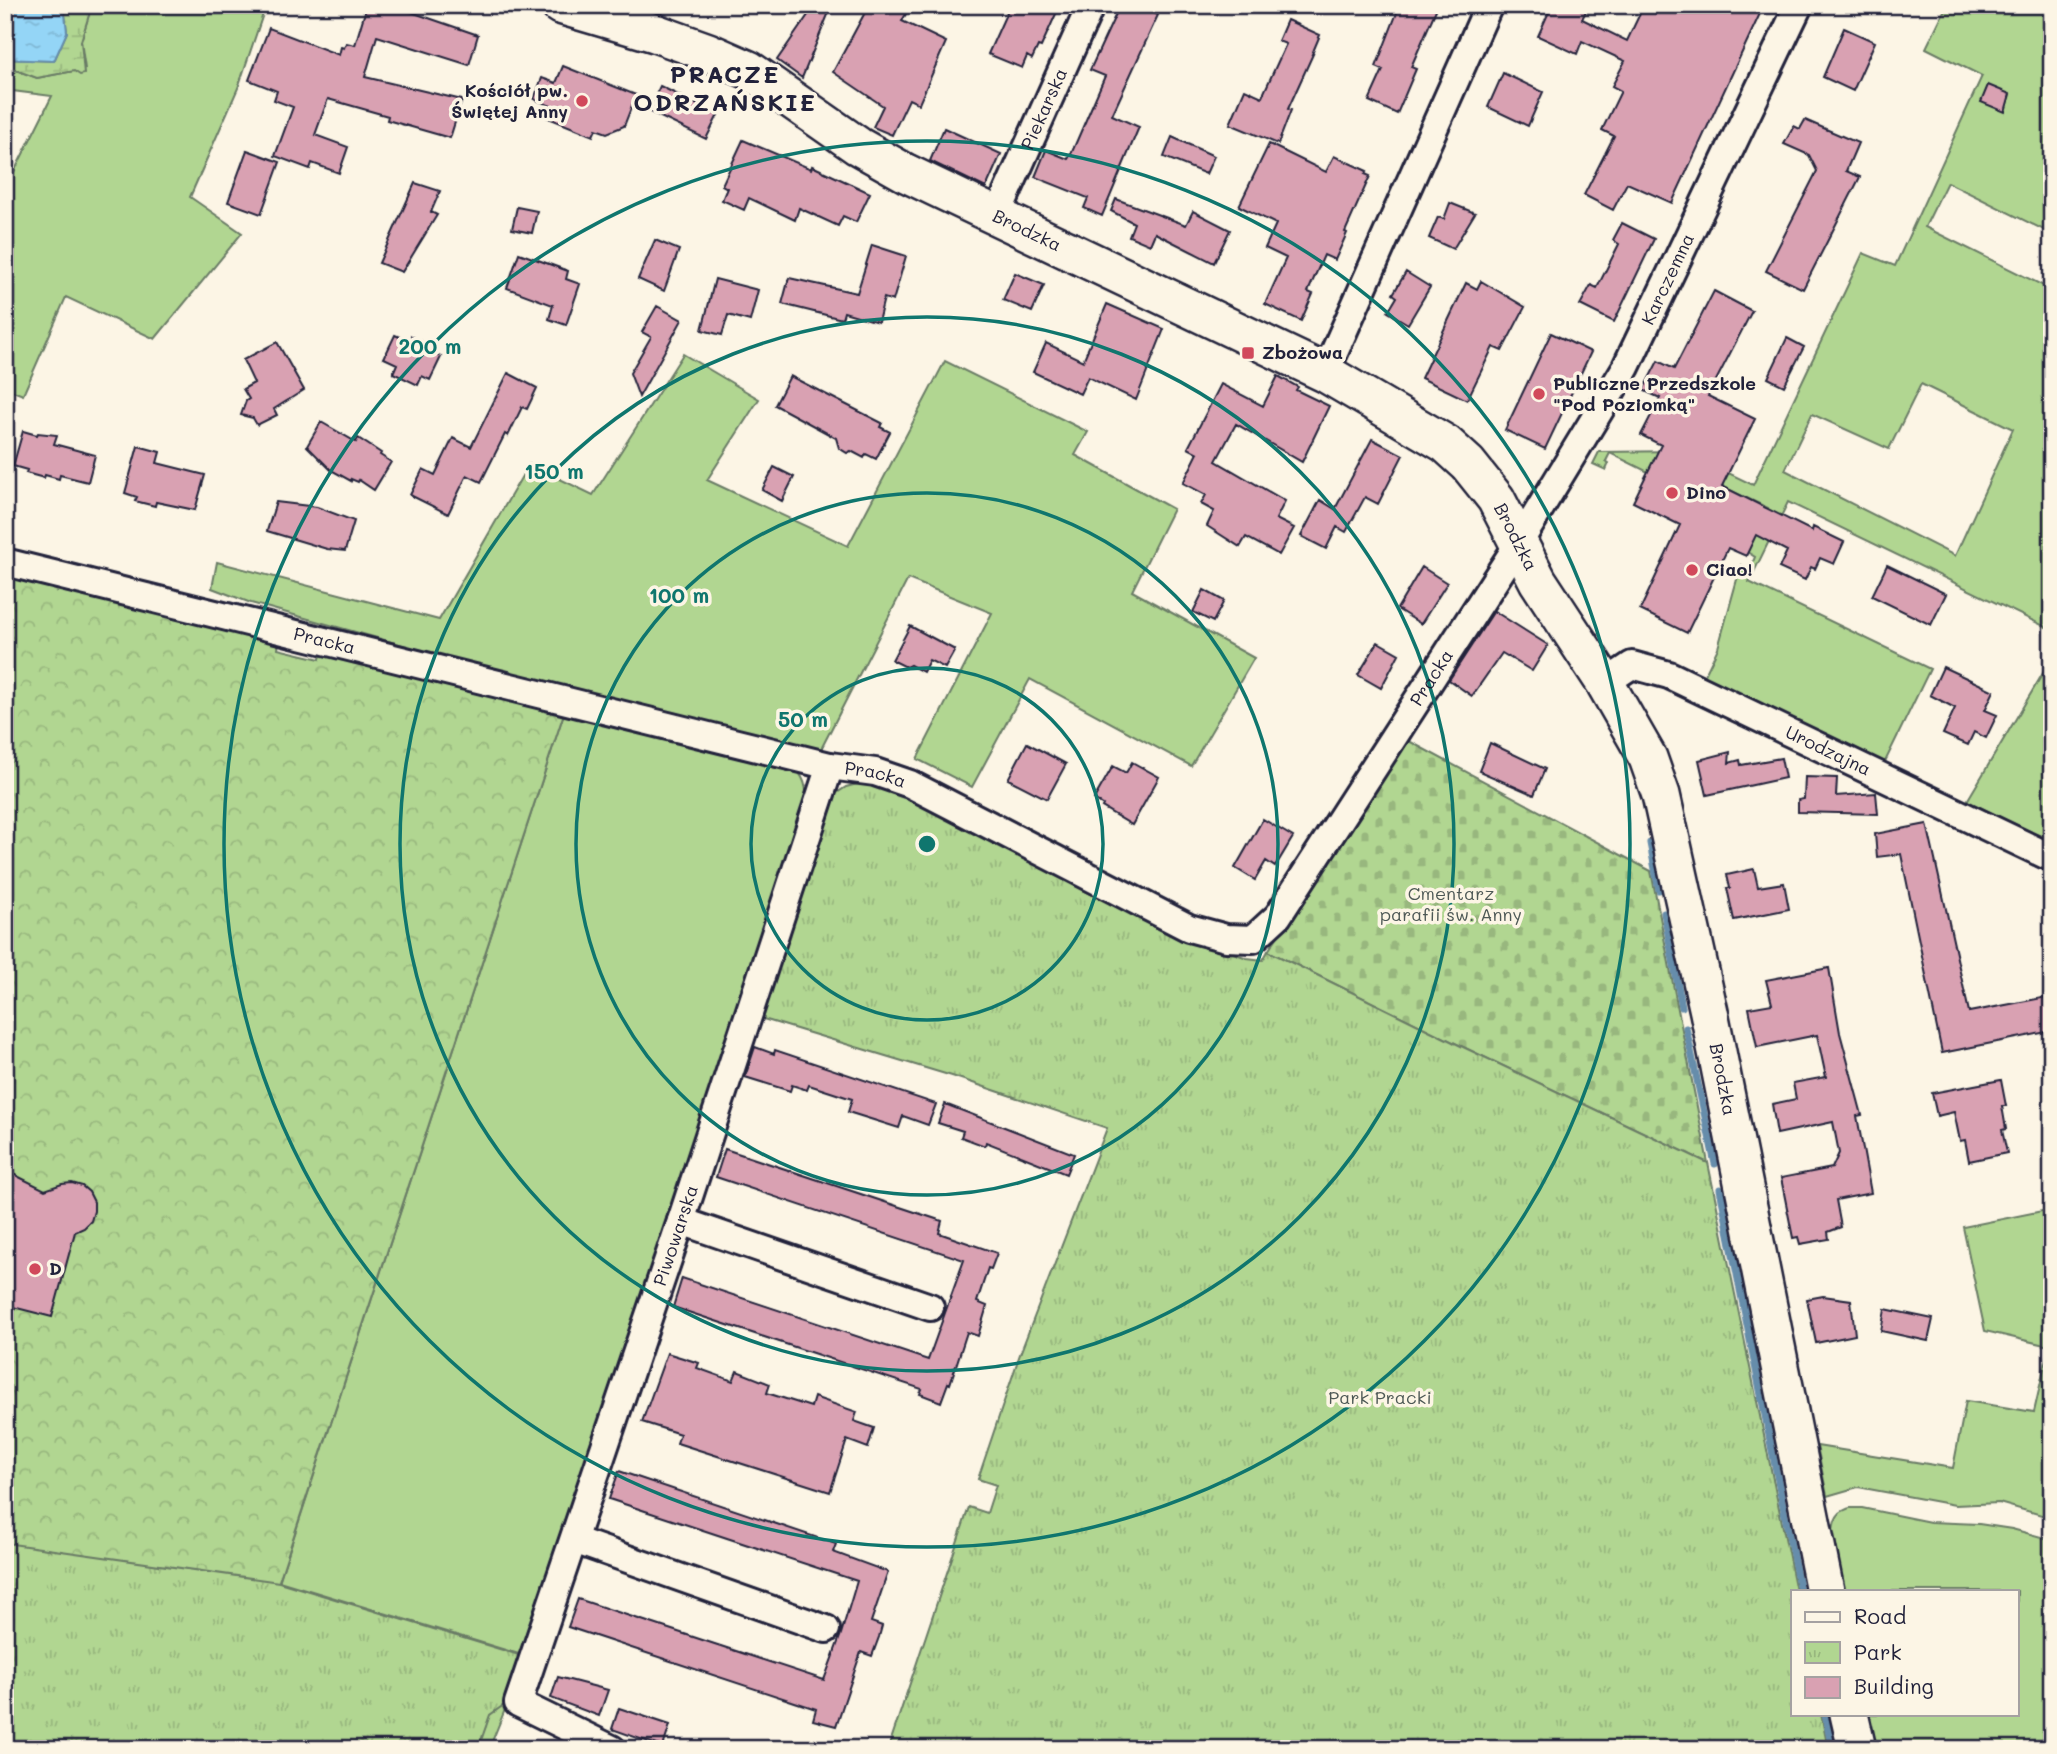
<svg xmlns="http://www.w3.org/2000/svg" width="2057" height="1754" font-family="Mali,sans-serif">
<defs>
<pattern id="forest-crowns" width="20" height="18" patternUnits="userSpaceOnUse" patternTransform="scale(1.75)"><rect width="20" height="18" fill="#b1d691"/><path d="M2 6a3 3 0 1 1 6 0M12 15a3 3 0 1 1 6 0" fill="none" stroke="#98b77e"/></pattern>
<pattern id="wetland-marsh" width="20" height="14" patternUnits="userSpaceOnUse" patternTransform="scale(1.75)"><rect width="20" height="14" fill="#b1d691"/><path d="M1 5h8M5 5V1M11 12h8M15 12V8" fill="none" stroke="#98b77e"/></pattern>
<pattern id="cemetery-stones" width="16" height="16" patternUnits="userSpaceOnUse" patternTransform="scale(1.75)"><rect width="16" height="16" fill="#b1d691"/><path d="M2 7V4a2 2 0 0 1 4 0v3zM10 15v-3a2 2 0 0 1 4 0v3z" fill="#98b77e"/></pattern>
<pattern id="park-tufts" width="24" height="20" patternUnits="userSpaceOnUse" patternTransform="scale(1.75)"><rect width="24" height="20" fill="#b1d691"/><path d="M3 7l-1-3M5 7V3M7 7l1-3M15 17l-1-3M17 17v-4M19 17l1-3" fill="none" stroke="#98b77e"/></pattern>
<pattern id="water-ripples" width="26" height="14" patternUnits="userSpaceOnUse" patternTransform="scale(1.75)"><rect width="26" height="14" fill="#94d5f6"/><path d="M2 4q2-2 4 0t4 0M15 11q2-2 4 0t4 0" fill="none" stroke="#7fb7d4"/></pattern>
</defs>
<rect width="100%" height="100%" fill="#fcf5e5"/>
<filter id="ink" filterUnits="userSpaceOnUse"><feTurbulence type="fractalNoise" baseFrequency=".0143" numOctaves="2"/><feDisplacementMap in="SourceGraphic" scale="14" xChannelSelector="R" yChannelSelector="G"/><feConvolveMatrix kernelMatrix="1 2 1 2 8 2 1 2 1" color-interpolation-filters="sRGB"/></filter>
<g filter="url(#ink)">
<path fill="#b1d691" stroke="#6a7c66" stroke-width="2" fill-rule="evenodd" d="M92,5H266L238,88L190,197L242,233L155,339L66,297L23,395L5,388V190L52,96L5,90V66L37,78L85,69L81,41Z
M1947,5H2052V234L1947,182L1925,227L2052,290V630L1788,502L1749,582L1930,669L1881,770L1701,683L1718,648L1741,565L1750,569L1755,557L1747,552L1768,508L1675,464L1648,472L1610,453L1606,461L1609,463L1606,470L1593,464L1599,452L1683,451L1753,485L1863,253L1895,266L1982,76L1926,48ZM1921,384L2013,429L1955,556L1785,470L1812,414L1889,449Z
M683,354L759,399L707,480L848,546L945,361L1088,432L1075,455L1173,509L1132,591L1254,658L1191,766L1030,679L972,787L917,759L992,613L908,579L819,753L558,688L251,603L212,588L217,562L439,620L529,464L593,495Z
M2052,658V842L1967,801Z
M565,710L794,767C809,782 807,794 804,814L519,1655L279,1582Z
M2052,1209V1518L1999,1503L1955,1505L1858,1487L1827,1496L1817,1446L1953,1468L1966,1401L2034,1412L2049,1346L1985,1331L1963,1227Z
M1850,1508H1862L1930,1522L1979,1524L2012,1529L2052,1540V1749H1873L1866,1714H2017V1591H1842C1839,1572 1824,1528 1840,1513C1840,1512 1849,1508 1850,1508Z"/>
<path fill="url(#forest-crowns)" stroke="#6a7c66" stroke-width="2" d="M5,573L279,641L278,649L320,659L322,651L565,710L279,1581L522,1655L508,1702L489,1749H5V1168L12,1170L14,1161L5,1158V930H7L10,809H5Z"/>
<path fill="url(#wetland-marsh)" stroke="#6a7c66" stroke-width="2" d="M64,5H92L81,41L84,74L80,75L74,71L37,78L5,66V59L54,61L67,32Z"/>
<path fill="url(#cemetery-stones)" stroke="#6a7c66" stroke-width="2" d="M1407,740L1651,871L1708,1163L1461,1046L1268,951Z"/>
<path fill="url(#park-tufts)" stroke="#6a7c66" stroke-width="2" d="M865,782L889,788L1180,934L1247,958L1263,960L1268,951L1461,1046L1708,1163L1796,1591H1793V1714H1821L1828,1749H888L969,1507L987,1513L996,1485L978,1479L1020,1354L1107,1128L952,1076L760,1018L831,797L846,787Z
M5,1543L279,1582L519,1655L508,1702L490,1715L478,1749H5Z"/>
<path fill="url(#water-ripples)" stroke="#668dab" stroke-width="2" d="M5,5H64L67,32L54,61L5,59Z"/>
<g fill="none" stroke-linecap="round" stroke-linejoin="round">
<path stroke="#668dab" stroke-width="7" d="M1650,843L1659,890
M1664,913L1682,1007
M1686,1028L1715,1164
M1720,1189L1800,1591
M1825,1714L1832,1749"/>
</g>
<path fill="#d9a1b2" stroke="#22223b" stroke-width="2" d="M367,5H391L478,35L469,65L377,36L365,77L462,100L450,138L387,120L388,116L328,99L315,135L348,147L339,173L312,163L310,169L275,156L293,107L274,100L277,91L249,80L269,28L339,55L341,47L344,48L346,43L355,45Z
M815,5H832L802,78L777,60Z
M869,5H911L902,21L946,42L919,104L909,99L892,135L873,127L883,106L833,72Z
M1010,5H1060L1041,47L1038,46L1032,59L1027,56L1022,68L988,54Z
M1120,5H1138L1158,15L1112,115L1139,127L1102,216L1084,208L1088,198L1035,177L1046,150L1068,159L1072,152L1105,76L1090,70Z
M1400,5H1438L1411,67L1416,69L1397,114L1369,101L1383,70L1376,67Z
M1552,5H1589L1582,19L1627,41L1644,5H1764L1672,203L1627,183L1613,210L1584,195L1614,136L1602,130L1621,91L1612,86L1625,61L1582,41L1577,54L1538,36Z
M1287,20L1320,35L1312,54H1313L1288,109L1291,110L1278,144L1230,124L1245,89L1262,97L1286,44L1278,41Z
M1844,28L1875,42L1853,91L1823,77Z
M563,66L636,95L624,126L607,133L596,129L593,136L546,117L551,106L534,99L542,78L556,83Z
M1503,73L1543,92L1528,126L1488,107Z
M1988,85L2010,94L2005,112L1981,102Z
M660,86L718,115L706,139L648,111Z
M1805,120L1858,143L1846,171L1860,177L1803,289L1766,271L1817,171L1809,155L1784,144L1794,126L1800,129Z
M944,128L1001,154L986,188L930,161Z
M1172,137L1214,156L1206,174L1164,157Z
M743,140L811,169L812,166L870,193L856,222L843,216L838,226L799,208L795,220L749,198L744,210L722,200L727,188L722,185Z
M1269,144L1326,172L1334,156L1367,171L1365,174L1370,176L1345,232L1347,233L1335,260L1324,255L1308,292L1313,294L1301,321L1265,304L1286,258L1265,248L1276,224L1239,206Z
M247,150L280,162L261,214L228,202Z
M415,183L440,191L431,212L437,215L402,272L379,263Z
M1116,199L1186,225L1193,211L1230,230L1214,263L1155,233L1150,245L1129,236L1134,223L1111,211Z
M1450,203L1475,213L1453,249L1429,238L1438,217L1444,219Z
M517,207L537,211L532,233L512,229Z
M1622,223L1654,239L1614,322L1580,305L1591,285L1597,288L1619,244L1613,240Z
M655,240L679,250L664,291L638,279Z
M872,245L906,256L893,301L884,298L878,322L844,312L842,319L782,304L789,278L857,293Z
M519,253L568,271L566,279L580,284L566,325L549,319L553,305L507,288Z
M1406,272L1430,287L1408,324L1388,312L1397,297L1393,294Z
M1015,273L1044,285L1032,312L1003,300Z
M715,279L758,290L750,321L728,315L722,335L702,330Z
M1481,281L1525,307L1502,351L1493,347L1467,400L1421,378L1466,283L1477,289Z
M1714,291L1752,311L1708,396L1755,419L1722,486L1812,531L1813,527L1844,542L1834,564L1820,558L1815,569L1811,567L1805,580L1779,568L1787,551L1756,535L1746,556L1728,548L1687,633L1640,610L1680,525L1633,502L1661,445L1641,435L1660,398L1643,390L1658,361L1674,369Z
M1107,304L1164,329L1136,400L1088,377L1080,394L1033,372L1046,343L1083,361Z
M657,306L682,320L639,397L630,373L651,337L642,332Z
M1551,333L1591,352L1545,449L1505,430Z
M395,335L408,341L411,336L436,348L433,354L441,357L430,380L422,376L418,385L393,373L397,364L384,358Z
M1787,338L1804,347L1784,386L1768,378Z
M277,342L304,390L274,409L277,415L257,425L253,418L241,415L246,401L249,399L243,389L254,383L243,360Z
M508,373L537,388L527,409L522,407L508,436L505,434L481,482L467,475L448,514L410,495L423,469L435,475L453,438L471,447Z
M790,376L882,423L880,427L890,432L876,459L866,454L864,458L851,451L847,453L839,448L836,438L775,405Z
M1278,376L1298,387L1296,390L1329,406L1302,462L1236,424L1216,461L1285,501L1276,519L1294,528L1279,555L1246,537L1240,547L1207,526L1214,511L1201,504L1206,495L1183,483L1198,453L1188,448L1221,384L1263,406Z
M321,422L356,442L358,438L381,453L380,455L391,462L374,490L359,480L358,482L351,479V481L331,470L307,446Z
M23,431L37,435L38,433L57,435L54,444L95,455L88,482L60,475L59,479L45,475L44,478L26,473L27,470L13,466Z
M1372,439L1403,455L1378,504L1365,497L1346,532L1337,527L1326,549L1301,536L1320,500L1335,509Z
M138,446L160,452L157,463L205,475L195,510L156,502L155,506L135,501L137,497L125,493Z
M774,467L794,477L782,501L762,490Z
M276,502L317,507L354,521L345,551L327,549L267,531Z
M1887,565L1946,594L1931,625L1872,596Z
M1422,567L1447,583L1421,624L1397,609Z
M1204,590L1224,601L1213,622L1193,612Z
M1494,611L1548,645L1532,671L1502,653L1472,696L1449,680Z
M910,626L955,650L945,668L929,660L923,672L910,665L906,667L892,660Z
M1378,642L1399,654L1381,688L1358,675Z
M1943,667L1994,691L1985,710L1997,715L1986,738L1974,732L1968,745L1943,734L1955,708L1930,695Z
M1027,743L1066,764L1047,799L1008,779Z
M1490,743L1545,769L1534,795L1479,771Z
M1730,752L1729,763L1740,760L1741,765L1781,758L1785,778L1707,795L1699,760Z
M1132,762L1159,777L1132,825L1102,807L1103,805L1094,799L1113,766L1126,773Z
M1805,777L1837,778L1836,796L1876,793L1878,814L1798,812V800L1804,799Z
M1263,819L1293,837L1275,867L1266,861L1255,880L1235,868Z
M1927,824L1969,1012L2052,996V1031L1942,1053L1901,854L1877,857L1875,834Z
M1754,869L1758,887L1784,883L1789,909L1734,920L1727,888H1730L1727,875Z
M1829,968L1840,1033L1862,1115L1857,1116L1871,1193L1836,1200L1841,1227L1828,1232L1829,1239L1800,1244L1798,1237L1793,1238L1781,1178L1832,1168L1839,1153L1833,1122L1777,1134L1772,1104L1796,1099L1793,1083L1826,1077L1817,1035L1757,1047L1749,1008L1772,1004L1766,980Z
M755,1047L774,1054L775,1050L936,1104L928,1125L903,1116L899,1128L848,1112L852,1099L809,1085L807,1090L792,1085L790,1091L745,1077Z
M2001,1080L2006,1106H2002L2006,1129L2002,1130L2007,1153L1969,1161L1965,1140L1960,1141L1954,1112L1937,1116L1932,1093Z
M945,1104L1074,1154L1066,1174L986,1142L985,1146L961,1137L963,1131L938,1123Z
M725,1149L942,1221L939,1233L997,1253L991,1269L988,1268L977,1302L987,1306L978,1336L967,1332L950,1384L948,1383L941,1402L920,1394L922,1389L673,1307L682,1278L928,1360L964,1260L716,1177Z
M5,1170L45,1190L62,1184L72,1183L82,1186L89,1192L94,1202V1211L91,1221L84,1228L75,1232L52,1317L5,1305Z
M1823,1296L1851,1300L1855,1335L1816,1343L1807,1299Z
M1885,1309L1933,1319L1928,1341L1881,1331Z
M667,1353L699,1363L697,1368L733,1381L737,1371L770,1384L767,1393L811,1407L814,1397L857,1412L854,1421L874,1428L868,1448L847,1440L830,1492L677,1443L680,1434L642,1422Z
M619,1471L836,1544L833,1552L888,1572L871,1622L882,1626L879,1637L872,1656L861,1652L836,1726L813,1720L816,1709L568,1627L578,1599L824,1680L841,1634L857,1581L609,1499Z
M558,1677L608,1690L599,1716L551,1698Z
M619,1708L670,1725L663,1747L612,1729Z"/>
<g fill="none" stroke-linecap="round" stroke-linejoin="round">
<defs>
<g id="street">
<path id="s1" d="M997,215L1091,5"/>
<path d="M1325,373L1489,5"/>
<path id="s2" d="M5,562L830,766L875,772L910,784L1189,928L1226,938L1253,939L1278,916L1519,543L1626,367L1799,5"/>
<path id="s3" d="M1605,683L1632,665L1669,675L2052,858"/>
<path d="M681,1221L930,1307"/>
<path d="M574,1540L826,1629"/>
<path id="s4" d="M612,1749L518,1703L681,1221L830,766"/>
</g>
<g id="secondary">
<path id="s5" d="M560,5L655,33L708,52L749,70L858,146L906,173L1325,373L1446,444L1468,464L1496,499L1538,581L1605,683L1648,758L1661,795L1709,1012L1825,1591"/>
<path d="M1849,1714L1857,1749"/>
</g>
</defs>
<use href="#street" stroke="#22223b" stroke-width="32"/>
<use href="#secondary" stroke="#22223b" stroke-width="42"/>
<use href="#street" stroke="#fcf5e5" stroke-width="26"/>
<use href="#secondary" stroke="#fcf5e5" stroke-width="37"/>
</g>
</g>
<g fill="none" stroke="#0f766e" stroke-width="3.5">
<circle cx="927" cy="844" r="176"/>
<circle cx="927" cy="844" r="351"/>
<circle cx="927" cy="844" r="527"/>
<circle cx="927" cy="844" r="703"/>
</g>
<g fill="#d1495b" stroke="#fcf5e5" stroke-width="2.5">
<circle cx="582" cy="101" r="7"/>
<rect x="1241" y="346" width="14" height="14" rx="3.5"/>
<circle cx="1539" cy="394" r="7"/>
<circle cx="1672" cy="493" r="7"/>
<circle cx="1692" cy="570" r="7"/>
<circle cx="35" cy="1269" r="7"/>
</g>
<g text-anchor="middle" stroke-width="7" stroke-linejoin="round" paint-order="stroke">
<g font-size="18" font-weight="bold" fill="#22223b" stroke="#fcf5e5" text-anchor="start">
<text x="568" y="97" text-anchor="end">Kościół pw.<tspan x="568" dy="21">Świętej Anny</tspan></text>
<text x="1262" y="359">Zbożowa</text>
<text x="1553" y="390">Publiczne Przedszkole<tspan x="1553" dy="21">"Pod Poziomką"</tspan></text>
<text x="1686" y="499">Dino</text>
<text x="1706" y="576">Ciao!</text>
<text x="49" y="1275">D</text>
</g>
<g font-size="18" fill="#22223b" stroke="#fcf5e5">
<text dy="6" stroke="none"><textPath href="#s1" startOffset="116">Piekarska</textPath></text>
<text dy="6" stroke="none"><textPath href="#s5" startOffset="522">Brodzka</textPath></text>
<text dy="6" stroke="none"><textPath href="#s2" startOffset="2093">Karczemna</textPath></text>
<text dy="6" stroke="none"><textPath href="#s5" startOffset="1110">Brodzka</textPath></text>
<text dy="6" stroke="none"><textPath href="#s2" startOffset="329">Pracka</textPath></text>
<text dy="6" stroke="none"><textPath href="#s2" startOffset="1629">Pracka</textPath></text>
<text dy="6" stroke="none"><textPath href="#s3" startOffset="247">Urodzajna</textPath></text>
<text dy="6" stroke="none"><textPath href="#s2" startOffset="896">Pracka</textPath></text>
<text dy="6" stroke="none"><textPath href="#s5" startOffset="1698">Brodzka</textPath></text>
<text dy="6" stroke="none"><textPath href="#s4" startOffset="598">Piwowarska</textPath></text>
</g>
<g font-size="18" fill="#4d5855" stroke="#fcf5e5">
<text x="1451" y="900">Cmentarz<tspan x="1451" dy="21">parafii św. Anny</tspan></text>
<text x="1380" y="1404">Park Pracki</text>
</g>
<g font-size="24" font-weight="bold" letter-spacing="2" fill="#22223b" stroke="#fcf5e5">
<text x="725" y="83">PRACZE<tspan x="725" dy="28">ODRZAŃSKIE</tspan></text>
</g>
</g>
<circle cx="927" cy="844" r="10" fill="#0f766e" stroke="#fcf5e5" stroke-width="3.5"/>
<g font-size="21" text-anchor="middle" font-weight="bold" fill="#0f766e" stroke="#fcf5e5" stroke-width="7" stroke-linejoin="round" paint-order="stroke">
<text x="430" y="354">200 m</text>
<text x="554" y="479">150 m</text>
<text x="679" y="603">100 m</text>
<text x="803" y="727">50 m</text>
</g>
<rect width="2057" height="1754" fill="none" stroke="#fcf5e5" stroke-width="28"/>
<rect x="14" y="14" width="2029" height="1726" fill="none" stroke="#22223b" stroke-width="2.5" filter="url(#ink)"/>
<rect x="1791" y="1590" width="228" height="126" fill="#fcf5e5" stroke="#a5a1a1" stroke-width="2"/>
<rect x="1805" y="1612" width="35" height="10" fill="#fcf5e5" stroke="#a5a1a1" stroke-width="2"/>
<text x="1854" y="1624" font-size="21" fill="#22223b">Road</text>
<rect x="1805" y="1642" width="35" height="21" fill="url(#park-tufts)" stroke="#a5a1a1" stroke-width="2"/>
<text x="1854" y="1660" font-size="21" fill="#22223b">Park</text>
<rect x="1805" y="1677" width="35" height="21" fill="#d9a1b2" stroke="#a5a1a1" stroke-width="2"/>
<text x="1854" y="1694" font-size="21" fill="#22223b">Building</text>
</svg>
